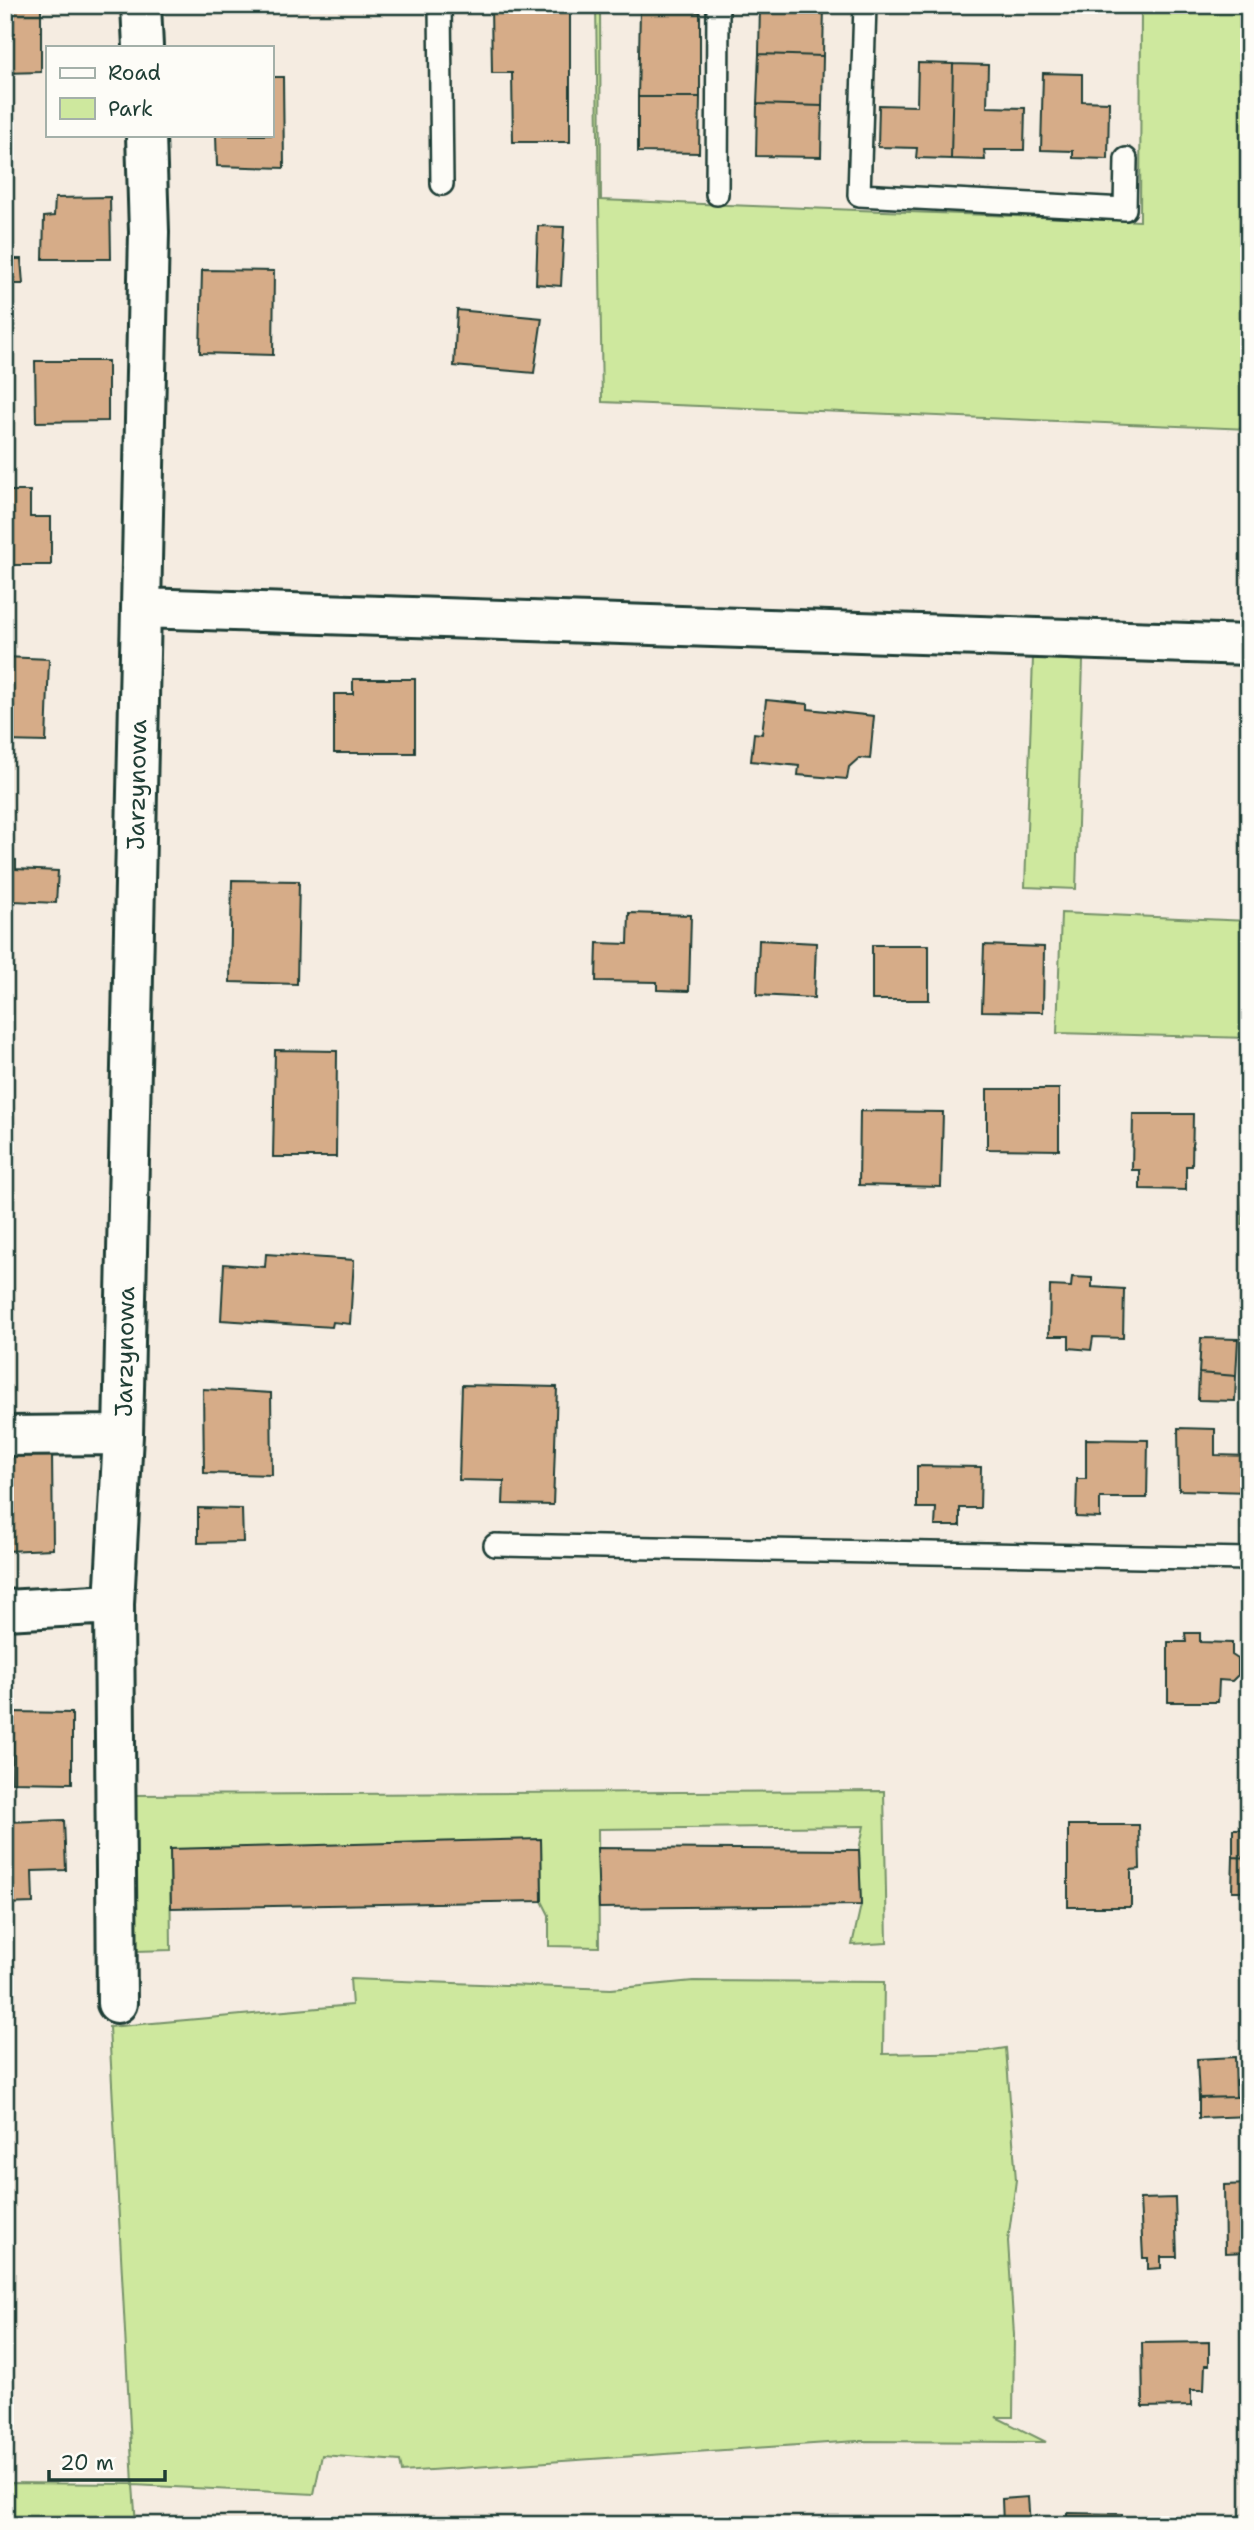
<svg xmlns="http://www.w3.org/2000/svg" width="1254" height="2530" font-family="'Shantell Sans',sans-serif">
<rect width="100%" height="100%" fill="#f5ece1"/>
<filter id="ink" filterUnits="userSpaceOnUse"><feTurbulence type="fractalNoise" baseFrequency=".0143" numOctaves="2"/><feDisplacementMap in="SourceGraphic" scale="14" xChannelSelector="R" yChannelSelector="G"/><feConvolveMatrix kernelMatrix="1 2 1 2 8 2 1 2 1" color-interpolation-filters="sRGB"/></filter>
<g filter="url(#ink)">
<path fill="#cee89e" stroke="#769269" stroke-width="2" d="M596,5H600L601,200L1140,221L1141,5H1249V429L602,402Z
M1033,658L1083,661L1076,889L1025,887Z
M1061,913L1249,921V1038L1057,1033Z
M1249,1045V1224H1242Z
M884,1791L887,1943L852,1945L861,1905L859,1850L864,1826L598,1829L599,1947L549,1946V1915L542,1901L541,1840L170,1850L171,1950L136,1951L133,1795Z
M350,1979L611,1989L693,1981L884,1982L883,2054L980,2052L1006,2048L1016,2180L1008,2241L1014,2335L1013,2417H996L1046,2442L857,2441L402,2472L400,2461L322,2455L314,2494L133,2485L136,2525H5V2483L133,2484L109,2027L352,2005Z"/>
<path fill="#d6ac88" stroke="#1f3d34" stroke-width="2" d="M491,5H570V142H513L512,73H492Z
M760,5H824L823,56L759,54Z
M5,8H41V72L5,73Z
M640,11L700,12V97H638Z
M759,54L823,56L822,106L757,104Z
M918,63L953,64L951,159L916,158L917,148L878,147L879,105L917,106Z
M953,64L988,65L987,107L1025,108L1024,150H984L985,160L951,159Z
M1043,73L1082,74V101L1109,102L1108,159L1073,158V151L1041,150Z
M271,77H283L284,168L217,166L216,135H271Z
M638,97H700L699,153L638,152Z
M757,104L822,106L821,157L756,156Z
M110,197L111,259H43L44,217L54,216L55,198Z
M538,226L564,227L561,286L536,284Z
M5,259H21L23,284H5Z
M202,270L274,271L273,355L200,353Z
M457,310L542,318L534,373L454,366Z
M35,361H108V421L36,422Z
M5,491H30V517H51V565H5Z
M5,657L49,659L46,742L5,741Z
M353,679H415V753H334V694H353Z
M766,700L808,704V709L874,716L870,759L859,758L849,767L847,779L798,775L799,766L751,761L754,733L762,734Z
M5,859L16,860V869L58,871L56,903L14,901L11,964H5Z
M232,880L299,881L297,984L230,982Z
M629,913L691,915L689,991L657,990V982L596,981L597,943L628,944Z
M759,940L816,943L814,998L757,995Z
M872,945H929V1000H872Z
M984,945L1044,947L1043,1012L982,1011Z
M275,1050L337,1051L336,1157H273Z
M987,1089H1059V1150L987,1149Z
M860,1111L943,1112L941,1187L859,1185Z
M1133,1114H1193L1192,1166H1186V1190L1140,1189V1170H1132Z
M266,1254L354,1260L350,1324L333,1322L332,1327L221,1320L224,1264L265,1267Z
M1072,1277L1092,1278V1287L1124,1289L1123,1338L1093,1337L1091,1350L1069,1348V1336H1049L1050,1286L1071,1287Z
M1201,1338L1238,1339L1236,1376L1199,1373Z
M1199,1373L1236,1376L1235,1401L1198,1400Z
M462,1385L557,1387L553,1505L503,1504L504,1481L459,1480Z
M203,1389L271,1393L272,1475L204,1473Z
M1178,1428L1215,1429V1455L1249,1456V1492L1179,1490Z
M1086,1439L1148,1440L1147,1498H1100V1518L1076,1517L1077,1479H1086Z
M5,1452H52L53,1549L5,1551Z
M917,1466L981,1467L980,1508H960V1526H935L936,1508H917Z
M198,1508L242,1509L243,1542L198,1543Z
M1185,1633H1200V1642L1232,1643V1655L1238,1659V1675L1232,1681L1219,1680L1218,1702H1168V1642H1186Z
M13,1712L72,1713V1783L12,1782Z
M64,1820L66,1870L32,1871L33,1903L5,1904V1822Z
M1068,1825H1139L1140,1869L1131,1870V1907H1068Z
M1233,1829H1249V1858L1233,1857Z
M541,1839L542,1901L171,1908L170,1849Z
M597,1848L859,1850L861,1905L599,1908Z
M1233,1857L1249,1858V1891H1232Z
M1235,2057L1236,2097L1199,2098L1197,2059Z
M1236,2097H1249V2116L1199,2118V2098Z
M1249,2184V2252L1225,2253L1224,2185Z
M1175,2198L1177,2257H1161V2268L1148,2269V2258H1143L1140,2199Z
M1209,2342V2365H1205L1204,2390H1191V2406L1143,2407L1142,2343Z
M1028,2497L1030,2525H1003L1002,2499Z
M1067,2513L1122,2514V2525H1067Z
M969,2516L970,2525H890V2519Z"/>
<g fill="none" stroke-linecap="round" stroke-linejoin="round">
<defs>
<path id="lane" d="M440,5L442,184
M865,5L859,195L1125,209L1126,159
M717,194L718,5
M495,1545L1249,1559"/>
<path id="street" d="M141,5L143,47
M141,608L1249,645
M5,1436L123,1435
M5,1610L114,1604
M117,2003L114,1604L123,1435L141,608L149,232L146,135"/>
</defs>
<use href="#lane" stroke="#1f3d34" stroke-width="26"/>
<use href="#street" stroke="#1f3d34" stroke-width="44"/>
<use href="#lane" stroke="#fdfcf7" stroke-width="21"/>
<use href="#street" stroke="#fdfcf7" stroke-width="38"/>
</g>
</g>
<g text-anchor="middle" stroke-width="5" stroke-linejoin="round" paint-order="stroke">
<g font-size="24" fill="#1f3d34" stroke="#fdfcf7">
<text transform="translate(137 785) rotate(-89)" y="8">Jarzynowa</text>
<text transform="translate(125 1352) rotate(-89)" y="8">Jarzynowa</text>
</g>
</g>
<rect width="1254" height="2530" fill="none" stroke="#fdfcf7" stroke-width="28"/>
<rect x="14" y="14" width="1226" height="2502" fill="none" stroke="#1f3d34" stroke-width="2.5" filter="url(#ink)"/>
<rect x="46" y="46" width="228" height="91" fill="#fdfcf7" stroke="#a4b0a9" stroke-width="2"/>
<rect x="60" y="68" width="35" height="10" fill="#fdfcf7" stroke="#a4b0a9" stroke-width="2"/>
<text x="108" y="80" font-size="21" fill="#1f3d34">Road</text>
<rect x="60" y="98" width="35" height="21" fill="#cee89e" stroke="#a4b0a9" stroke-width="2"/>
<text x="108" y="116" font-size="21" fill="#1f3d34">Park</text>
<path d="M49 2470v10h116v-10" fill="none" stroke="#1f3d34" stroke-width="3.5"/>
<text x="60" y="2470" font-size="21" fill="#1f3d34" stroke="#fdfcf7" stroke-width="5" paint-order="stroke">20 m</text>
</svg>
